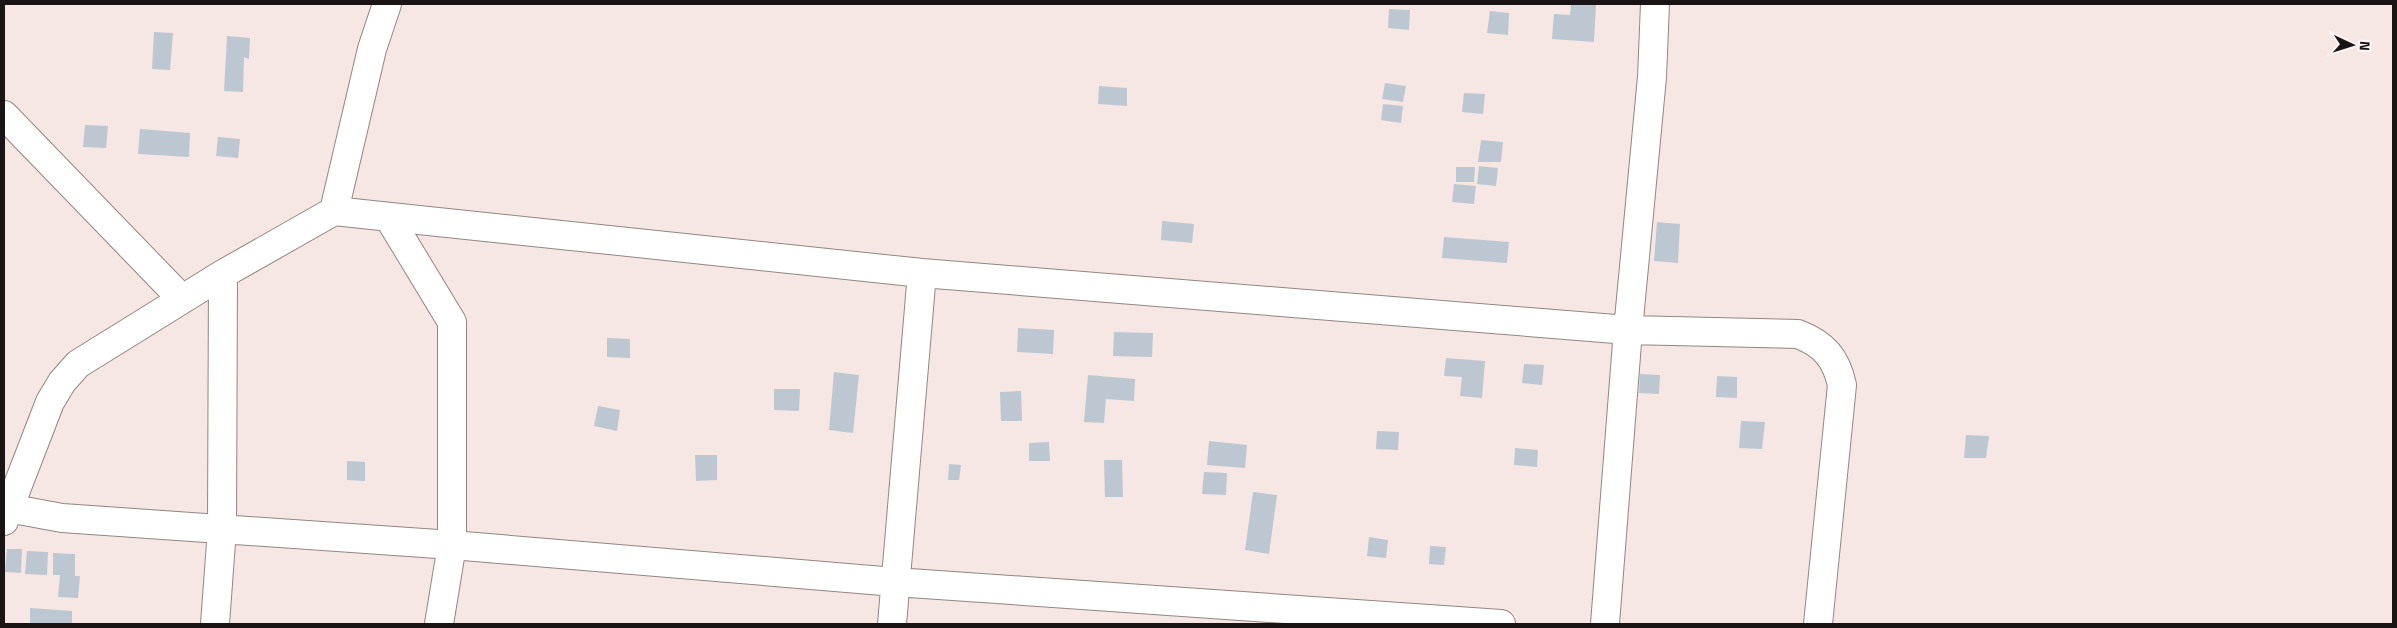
<svg xmlns="http://www.w3.org/2000/svg" width="2397" height="628" font-family="'Titillium Web',sans-serif">
<rect width="100%" height="100%" fill="#f7e7e4"/>
<path fill="#bcc7d1" d="M1571,4H1596L1594,42L1552,39L1554,14L1570,15Z
M1389,9L1410,10L1409,30L1388,28Z
M1490,11L1509,13L1508,35L1487,33Z
M154,32L173,33L170,70L152,69Z
M227,36L250,38L249,59L244,57L243,92L224,91Z
M1385,83L1406,86L1403,102L1382,99Z
M1099,86L1127,88V106L1098,104Z
M1464,93L1485,94L1483,114L1462,112Z
M1383,104L1403,106L1401,123L1381,120Z
M85,125L108,126L106,148L83,147Z
M140,129L190,133L189,157L138,154Z
M218,137L240,139L238,158L216,156Z
M1481,140L1503,142L1501,162H1478Z
M1479,166L1498,168L1496,186L1477,184Z
M1456,167H1475L1474,182H1456Z
M1454,184L1476,186L1474,204L1452,202Z
M1162,221L1194,224L1192,243L1161,240Z
M1657,222L1680,224L1678,263L1654,261Z
M1444,237L1509,242L1507,263L1442,258Z
M1018,328L1054,330L1053,354L1017,352Z
M1114,332L1153,333L1152,357L1113,356Z
M607,338L630,339V358L607,357Z
M1446,358L1485,361L1482,398L1460,396L1462,377L1444,376Z
M1524,364L1544,365L1542,385L1522,383Z
M834,372L859,375L853,433L829,430Z
M1640,374L1660,375L1659,394L1639,393Z
M1088,375L1135,379L1134,401L1106,399L1104,423L1084,422Z
M1717,376L1737,377V398L1716,397Z
M774,389H800L799,411L774,410Z
M1021,391L1022,421H1001L1000,392Z
M598,406L620,410L617,431L594,426Z
M1741,421L1765,422L1762,449L1739,448Z
M1377,431L1399,432L1398,450L1376,449Z
M1966,435L1989,436L1986,458H1964Z
M1209,441L1247,445L1245,468L1207,465Z
M1049,442L1050,461H1029V443Z
M1515,448L1538,450L1537,467L1514,465Z
M695,455H717V480L696,481Z
M1104,460H1122L1123,497H1105Z
M347,461L365,462V481L347,480Z
M949,464L961,465L959,480H948Z
M1204,472L1227,473L1226,495L1202,494Z
M1253,492L1277,495L1269,554L1245,550Z
M1369,537L1388,540L1386,558L1367,556Z
M1430,546L1446,547L1444,565L1429,564Z
M7,549H22L21,573L5,572Z
M27,551L48,552L47,575L25,574Z
M53,553L75,554V576H80L78,598L58,597L60,575H53Z
M30,608L72,611V624H30Z"/>
<g fill="none" stroke-linecap="round" stroke-linejoin="round">
<defs>
<path id="minor" d="M4,115L182,299
M334,211L372,49L387,4
M389,218L452,322V545L439,624
M8,508L62,518L452,545L895,582L1501,624
M4,521L50,402L62,382L78,364L223,274L334,211L922,273L1628,330L1798,334C1824,344 1836,358 1842,385L1818,624
M215,624L222,529L223,274
M892,624L922,273
M1605,624L1628,330L1652,77L1655,4"/>
</defs>
<use href="#minor" stroke="#938582" stroke-width="30"/>
<use href="#minor" stroke="#fff" stroke-width="28"/>
</g>
<rect width="2397" height="628" fill="none" stroke="#1a1514" stroke-width="10"/>
<g transform="translate(2352 45) rotate(94)" stroke="#fdf6f5" stroke-width="4" paint-order="stroke">
<path d="M0-4L9 19L0 12L-9 19Z" fill="#1a1514"/>
<text y="-8" font-size="14" font-weight="bold" text-anchor="middle" fill="#1a1514">N</text>
</g>
</svg>
